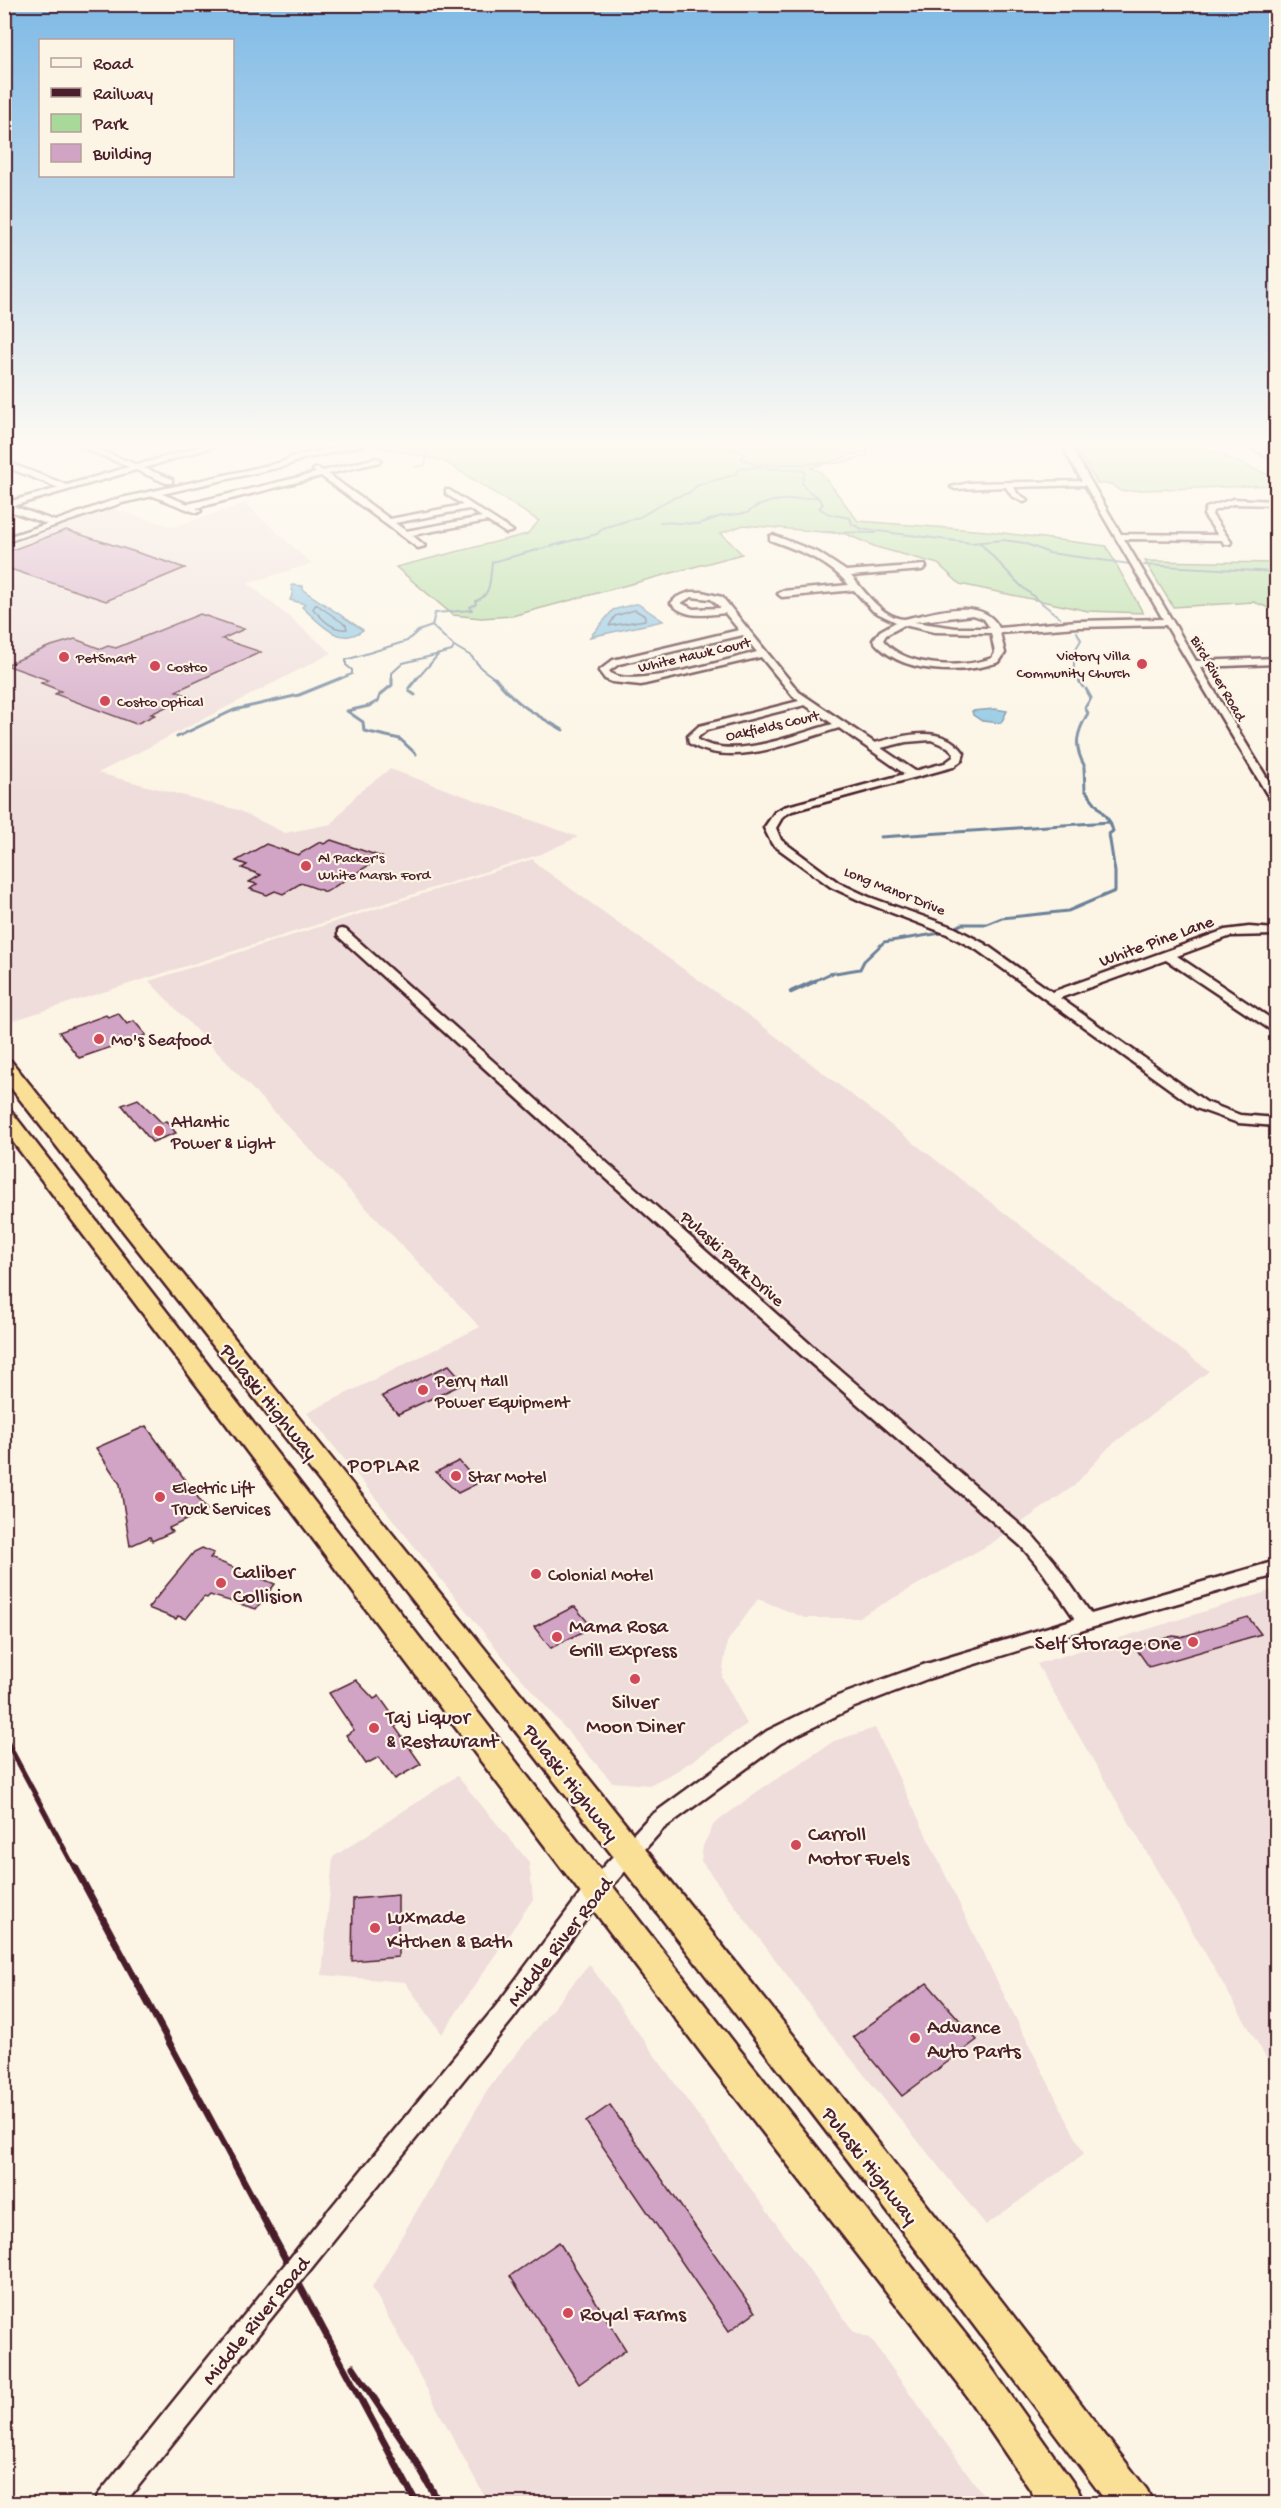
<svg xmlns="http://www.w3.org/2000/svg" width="1281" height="2508" font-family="'Gochi Hand',sans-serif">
<rect width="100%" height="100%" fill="#fcf5e5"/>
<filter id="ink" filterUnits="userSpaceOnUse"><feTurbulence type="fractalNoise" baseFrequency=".0167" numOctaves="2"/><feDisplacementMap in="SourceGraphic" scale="12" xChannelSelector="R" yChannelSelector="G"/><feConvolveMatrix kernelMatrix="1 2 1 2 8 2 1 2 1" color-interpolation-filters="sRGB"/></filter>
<g filter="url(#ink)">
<path fill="#efdddb" d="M245,503L312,564L248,583L332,653L98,773L238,810L285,833L331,824L358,793L390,769L578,837L541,854L5,1023V547L112,508L173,527Z
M533,859L539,866L752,1018L1209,1371L1109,1447L1074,1486L992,1543L858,1618H805L758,1599L727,1642L722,1677L747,1724L677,1771L649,1785L612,1782L513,1669L307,1413L480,1327L149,981Z
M1276,1589V2075L1037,1664Z
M875,1728L978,1943L1084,2154L986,2225L832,2035L701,1861L703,1846L714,1824L758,1791L834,1741Z
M457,1776L529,1862L533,1899L442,2034L405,1982L322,1975L333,1857Z
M589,1964L854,2332L870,2338L989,2503H488L372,2287L490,2086Z"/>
<path fill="#a9d99a" stroke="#7a7c62" stroke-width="1.5" d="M384,444H885L811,468L821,472L858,521L987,531L1106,546L1143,613L1088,611L960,584L938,564L876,547L846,534L744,525L721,533L742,554L512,616L481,618L453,615L396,567L527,534L539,521L444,461L376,446Z
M1073,444H1195L1276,478V485L1120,491L1111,484H1098Z
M1145,561L1276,563V611L1254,602L1173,607Z"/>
<path fill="#83c3e3" stroke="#6c8199" stroke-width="1.5" d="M292,585L303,586V590L363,630C339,648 320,623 302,607L305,604L290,600L293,592L291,586Z
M635,604H638L663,621L590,637L613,610Z
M995,709L1007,711L1001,723L982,721L973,715L972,711Z"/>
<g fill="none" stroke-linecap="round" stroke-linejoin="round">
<path stroke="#616175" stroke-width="1.5" d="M316,604L346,625L347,629C332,631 323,619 313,609Z
M635,610L645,616V620L609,626L615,616Z"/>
<path stroke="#6c8199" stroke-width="2" d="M708,444L740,451L744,453L741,458L762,468L805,471L802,483L807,490L818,497L823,504L819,508L829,514L850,518L852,524L862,529L972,543L1003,540L1024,543L1049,553L1130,564
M756,465L837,463L866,456L868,450L882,444
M415,467L425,465L429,447L441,444
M660,522L699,524L721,516L747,513L757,506L773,501L818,497
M823,532L876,533
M979,542L1021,586L1060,618
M1144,565L1276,572
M432,626L435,613L472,610L470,607L476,604L475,601C492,597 490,577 492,562L597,534L603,528L640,517L672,498L689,493L698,485L734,475L740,469L759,467
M432,626L454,646L471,656L482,669L497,680
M1074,672V662L1071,657L1081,640L1077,632
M1074,674L1078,680
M337,680L352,674V670L346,665V660L407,641L418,631L432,626
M392,680V673L403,663L452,651L454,646
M416,680L438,655"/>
<path stroke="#6c8199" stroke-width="3" d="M392,678V685L380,695L378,701L369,706L347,711L363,722L364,731L400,739L416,754
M495,678C518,706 533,713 563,730
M1077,678L1083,687
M415,695L409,691V688L417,678
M177,737L234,710L299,695L341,678
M1084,765C1073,745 1077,732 1088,713L1085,708L1091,698L1086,689
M880,837L1110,822
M812,982L829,974L860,969L864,961L884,942L948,932L962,924H987L1002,918L1068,911L1115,891V872L1109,834L1113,831L1110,822L1085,790L1084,767"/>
<path stroke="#6c8199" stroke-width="4.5" d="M791,992L815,981"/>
</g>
<path fill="#d1a4c5" stroke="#4a1f2b" stroke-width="1.5" d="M66,530L167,562L185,568L106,601L4,567V553Z
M200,614L244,629L222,639L261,652L176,691L189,696L151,714L155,715L136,724L55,694L61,691L41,683L48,680L6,665L48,647L75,639L101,649L108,646L116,648Z
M331,840L382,857L326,892L301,883L283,894L275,891L267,895L250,889L257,884L249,882L261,875L242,868L247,865L236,861L266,844L298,855L320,842L324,844Z
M118,1013L127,1024L134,1021L146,1035L79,1058L59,1032L106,1015L108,1017Z
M138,1099L162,1123L166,1121L176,1133L152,1142L122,1105Z
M449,1365L465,1383L398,1414L382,1396Z
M146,1426L207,1510L169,1528L172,1532L152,1541L150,1537L130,1546L120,1484L96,1448Z
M459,1461L478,1483L458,1493L436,1472Z
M202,1548L214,1553L210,1558L275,1584L256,1609L210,1595L207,1598L204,1597L186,1619L178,1616L176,1619L148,1608L194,1552Z
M573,1607H575L592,1627L551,1648L534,1627Z
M1248,1617L1261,1634L1149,1667L1135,1647L1173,1636L1181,1637Z
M356,1680L374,1699L379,1696L399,1724L395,1727L421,1764L395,1779L379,1757L366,1764L346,1735L354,1730L329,1693Z
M398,1895V1957L352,1961L353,1899Z
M927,1983L977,2040L902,2096L853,2037Z
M610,2105L755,2312L729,2331L586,2122Z
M559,2242L626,2350L579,2384L510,2276Z"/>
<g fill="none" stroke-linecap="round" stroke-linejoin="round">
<defs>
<path id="minor" d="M75,444H85L137,465L210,444H222L144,468L172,479V483H166L136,470L13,506L55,521L117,499L283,462L291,457L353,444H368L303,459L285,466L162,494L188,504L316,473L313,470L317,468L323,471L377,458L381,460L380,462L328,474L390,519L463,505L446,494V490H449L513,531L506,533L487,521L412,535L425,546L418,548L321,476L196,508L201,511L197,513L153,496L122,503L4,543V538L47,524L4,509V503L59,488L4,466V461L67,485L129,467ZM469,509L482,517L406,531L395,523Z
M281,444H291L287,446Z
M1061,444H1069L1121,534L1218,535L1204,515L1206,508L1233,499L1276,501V505L1233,504L1213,511L1212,515L1231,542L1230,544H1224L1222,540L1124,539L1196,661L1276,658V664L1200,667L1276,793V804L1271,801L1166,625L1077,627L1000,633L1005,653L999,662C962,675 899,675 873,640L880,631L896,622L873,611L854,590L782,597L778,594L782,591L849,585C827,560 800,551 770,540V536L773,535L819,553L846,571L925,565L926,567L922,570L851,576C864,590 882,618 904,619C908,619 914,616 918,616C943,610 985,599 999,628L1077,621L1163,619L1085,485L1014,487L1017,493L1028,500L1024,502L1012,496L1006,487L955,489L951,487L969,483L1082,481ZM973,615L984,619L990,628H956L914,622ZM904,625L934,632L991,633L995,653L992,658C961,669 905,668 883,640L886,635Z
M1244,444H1254L1276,456V461Z
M690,592H702L722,597L799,692L875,743C905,735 943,724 964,753L962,760L953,767L792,811L783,816L776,828L781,840L839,883L869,897L955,928L985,944L1052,992L1225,930L1249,927L1276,929V935L1231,936L1177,956L1276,1022V1031L1271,1030L1166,960L1060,998L1206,1102L1240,1115L1276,1118V1126L1238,1123L1196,1108L977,950L947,934L861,901L831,887L772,844L764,828L775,812L784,807L905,774L839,728C794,741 733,770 689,743L688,736L699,726L799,701L793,696L761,657L641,685L612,682L605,679L599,671L613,660L739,630L725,613C706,615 685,619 671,603L677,597ZM691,597L711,599L721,608L693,609L681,603ZM743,635L757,652C733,658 623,692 609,671L619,664ZM805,705L833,724C796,734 733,761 698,740V737L707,730ZM931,740L948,747L954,753L953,757L945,763L915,771L881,748L906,742Z
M342,929L346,930L819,1352L1033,1536L1054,1561L1091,1614L1276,1561V1575L1087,1629L927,1679L852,1708L781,1743L663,1829L603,1896L512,2020L345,2226L337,2230L329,2226L325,2218L329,2210L496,2006L589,1882L649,1817L767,1731L838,1696L923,1665L1075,1619L1042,1571L1021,1546L807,1360L338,936V930Z
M230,2338L239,2342L243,2351L239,2360L124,2504H94L98,2495L221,2342Z"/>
<path id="highway" d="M4,1059L11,1061C392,1535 778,2006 1147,2490L1153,2504H1108C749,2022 374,1552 4,1079Z
M4,1109L11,1111L736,2045L985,2359L1078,2490L1084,2504H1040L959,2385L712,2067L4,1130Z"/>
</defs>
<use href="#minor" stroke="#4a1f2b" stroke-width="5"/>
<use href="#highway" stroke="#4a1f2b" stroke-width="5"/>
<use href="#minor" fill="#fcf5e5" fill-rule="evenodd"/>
<use href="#highway" fill="#fadf96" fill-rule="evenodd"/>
<path stroke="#4a1f2b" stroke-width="5" d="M4,1736L75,1869"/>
<path stroke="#4a1f2b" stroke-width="7" d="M75,1867L417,2504
M353,2367L410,2452L440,2504"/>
<defs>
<path id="minor-bridge" d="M230,2351L337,2218"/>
</defs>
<use href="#minor-bridge" stroke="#4a1f2b" stroke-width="28" stroke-linecap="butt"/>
<use href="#minor-bridge" stroke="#fcf5e5" stroke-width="23"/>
</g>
</g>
<linearGradient id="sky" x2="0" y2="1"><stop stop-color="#7fbae6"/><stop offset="0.56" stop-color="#fefaf3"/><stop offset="1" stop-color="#fefaf3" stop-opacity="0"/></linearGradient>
<rect width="1281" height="795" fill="url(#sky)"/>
<g fill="#d1495b" stroke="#fcf5e5" stroke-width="2">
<circle cx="64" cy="657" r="6"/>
<circle cx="1142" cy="664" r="6"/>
<circle cx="155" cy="666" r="6"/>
<circle cx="105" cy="701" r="6"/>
<circle cx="306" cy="866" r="6"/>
<circle cx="99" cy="1039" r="6"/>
<circle cx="159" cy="1131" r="6"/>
<circle cx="423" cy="1390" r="6"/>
<circle cx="456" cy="1476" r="6"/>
<circle cx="160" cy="1497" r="6"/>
<circle cx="536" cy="1574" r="6"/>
<circle cx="221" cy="1583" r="6"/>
<circle cx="557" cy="1637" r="6"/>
<circle cx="1193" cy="1642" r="6"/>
<circle cx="635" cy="1679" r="6"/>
<circle cx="374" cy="1728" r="6"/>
<circle cx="796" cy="1845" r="6"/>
<circle cx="375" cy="1928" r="6"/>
<circle cx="915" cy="2038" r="6"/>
<circle cx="568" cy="2313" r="6"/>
</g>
<g text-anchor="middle" stroke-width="4.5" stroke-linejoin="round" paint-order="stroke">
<g font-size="15" fill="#4a1f2b" stroke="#fcf5e5">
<text transform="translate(694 654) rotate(-13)" y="5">White Hawk Court</text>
<text transform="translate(1219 678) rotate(60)" y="5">Bird River Road</text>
<text transform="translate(772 725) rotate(-13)" y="5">Oakfields Court</text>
<text transform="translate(895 890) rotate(22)" y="5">Long Manor Drive</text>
</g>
<g font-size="15" fill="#4a1f2b" stroke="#fcf5e5" text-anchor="start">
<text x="1130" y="660" text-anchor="end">Victory Villa<tspan x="1130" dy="17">Community Church</tspan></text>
<text x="76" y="662">PetSmart</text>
<text x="167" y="671">Costco</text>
<text x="117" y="706">Costco Optical</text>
<text x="318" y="862">Al Packer's<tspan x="318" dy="17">White Marsh Ford</tspan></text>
</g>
<g font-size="18" fill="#4a1f2b" stroke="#fcf5e5">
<text transform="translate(1156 940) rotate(-20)" y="6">White Pine Lane</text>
<text transform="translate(733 1258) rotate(42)" y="6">Pulaski Park Drive</text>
</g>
<g font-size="18" fill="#4a1f2b" stroke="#fcf5e5" text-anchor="start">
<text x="111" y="1045">Mo's Seafood</text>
<text x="171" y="1127">Atlantic<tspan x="171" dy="21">Power &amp; Light</tspan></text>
<text x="435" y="1386">Perry Hall<tspan x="435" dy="21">Power Equipment</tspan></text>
<text x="468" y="1482">Star Motel</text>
<text x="172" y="1493">Electric Lift<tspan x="172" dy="21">Truck Services</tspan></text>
<text x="548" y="1580">Colonial Motel</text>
</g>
<g font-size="20" letter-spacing="1.5" fill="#4a1f2b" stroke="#fcf5e5">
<text x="384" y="1471">POPLAR</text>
</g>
<g font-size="21" fill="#4a1f2b" stroke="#fcf5e5">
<text transform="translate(270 1401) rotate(51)" y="7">Pulaski Highway</text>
<text transform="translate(572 1782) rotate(52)" y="7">Pulaski Highway</text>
<text transform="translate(559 1941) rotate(-52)" y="7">Middle River Road</text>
<text transform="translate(871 2165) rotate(52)" y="7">Pulaski Highway</text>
<text transform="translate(255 2320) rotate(-51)" y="7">Middle River Road</text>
</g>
<g font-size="21" fill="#4a1f2b" stroke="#fcf5e5" text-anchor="start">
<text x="233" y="1578">Caliber<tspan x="233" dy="24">Collision</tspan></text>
<text x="569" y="1632">Mama Rosa<tspan x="569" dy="24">Grill Express</tspan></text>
<text x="1181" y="1649" text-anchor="end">Self Storage One</text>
<text x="635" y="1708" text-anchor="middle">Silver<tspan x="635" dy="24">Moon Diner</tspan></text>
<text x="386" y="1723">Taj Liquor<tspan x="386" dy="24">&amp; Restaurant</tspan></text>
<text x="808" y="1840">Carroll<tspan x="808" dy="24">Motor Fuels</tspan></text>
<text x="387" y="1923">Luxmade<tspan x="387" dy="24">Kitchen &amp; Bath</tspan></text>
<text x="927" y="2033">Advance<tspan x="927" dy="24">Auto Parts</tspan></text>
<text x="580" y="2320">Royal Farms</text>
</g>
</g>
<rect width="1281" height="2508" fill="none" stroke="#fcf5e5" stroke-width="24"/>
<rect x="12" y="12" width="1257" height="2484" fill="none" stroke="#4a1f2b" stroke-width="2" filter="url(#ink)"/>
<rect x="39" y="39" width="195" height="138" fill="#fcf5e5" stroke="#b59f9b" stroke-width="1.5"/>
<rect x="51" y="58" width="30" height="9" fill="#fcf5e5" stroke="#b59f9b" stroke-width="1.5"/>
<text x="93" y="69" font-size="18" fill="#4a1f2b">Road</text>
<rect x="51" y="88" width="30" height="9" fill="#4a1f2b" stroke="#b59f9b" stroke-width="1.5"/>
<text x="93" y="99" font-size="18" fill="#4a1f2b">Railway</text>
<rect x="51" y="114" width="30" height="18" fill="#a9d99a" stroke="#b59f9b" stroke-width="1.5"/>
<text x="93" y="129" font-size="18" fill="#4a1f2b">Park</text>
<rect x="51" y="144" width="30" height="18" fill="#d1a4c5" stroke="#b59f9b" stroke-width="1.5"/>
<text x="93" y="159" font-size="18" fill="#4a1f2b">Building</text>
</svg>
